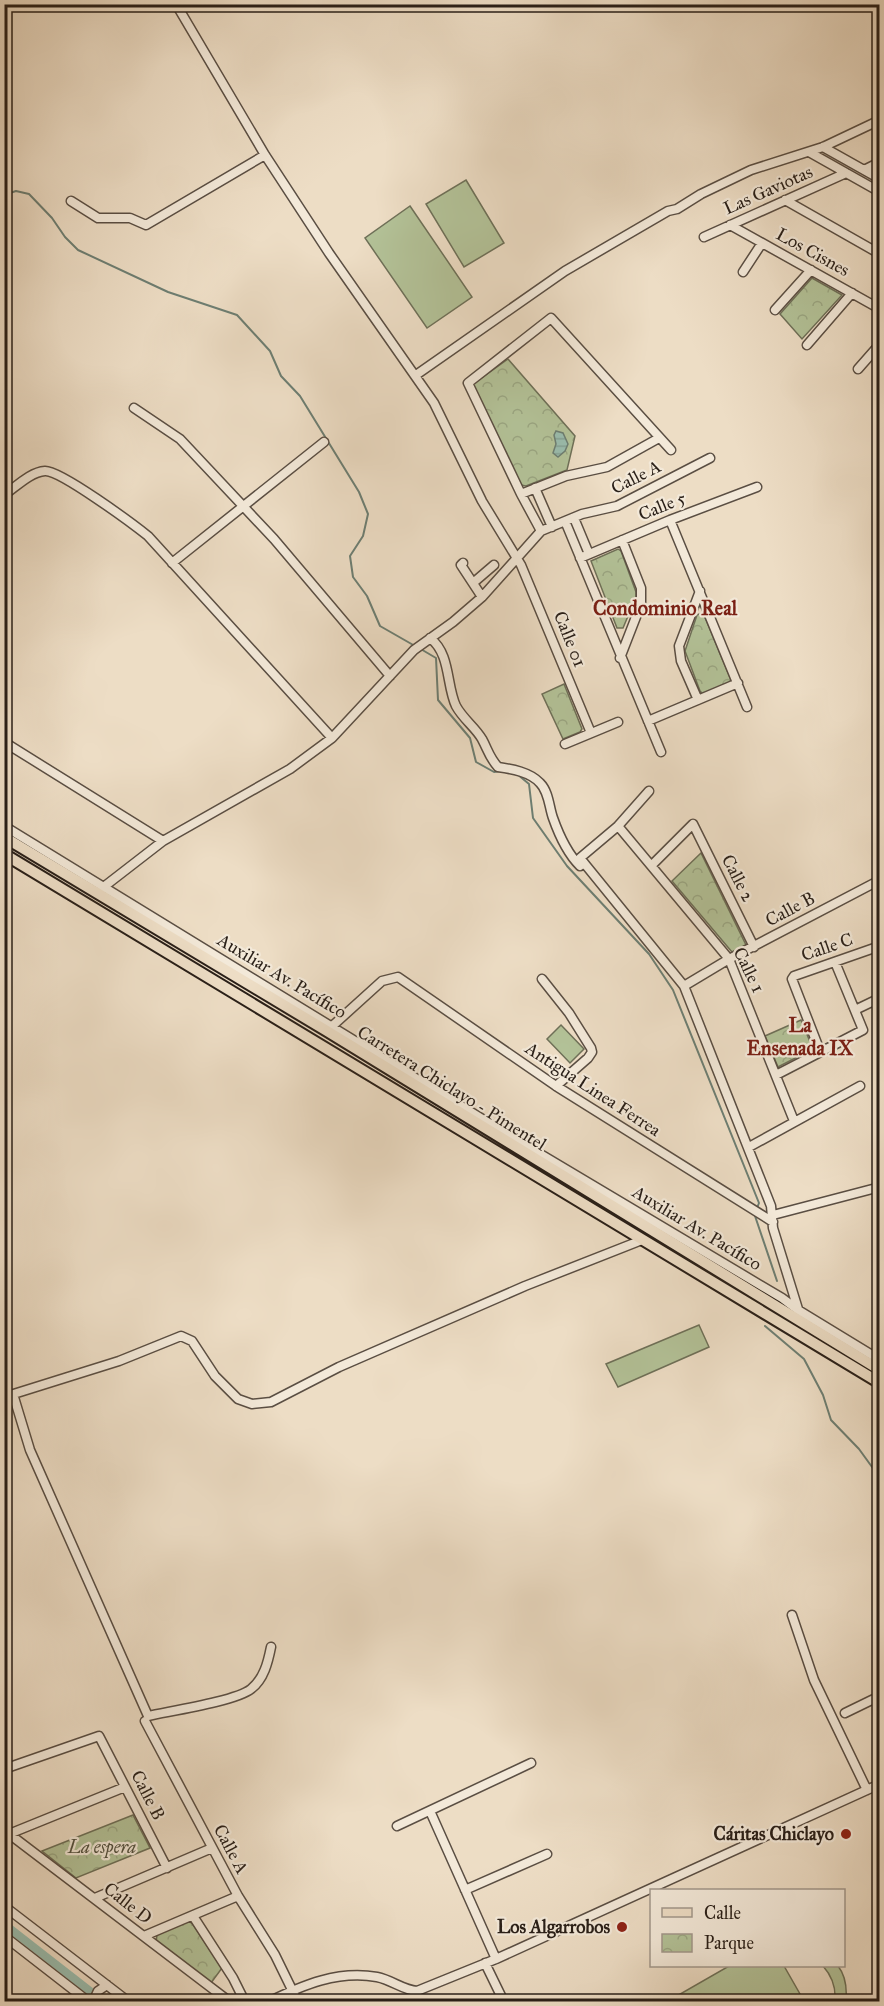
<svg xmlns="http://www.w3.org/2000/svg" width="884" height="2006" font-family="'IM FELL Great Primer',serif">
<defs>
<pattern id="park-crowns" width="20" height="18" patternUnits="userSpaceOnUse" patternTransform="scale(1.5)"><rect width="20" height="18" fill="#b3c298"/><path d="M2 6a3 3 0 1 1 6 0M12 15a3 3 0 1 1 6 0" fill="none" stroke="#9aa682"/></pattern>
<pattern id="water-rules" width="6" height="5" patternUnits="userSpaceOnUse" patternTransform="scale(1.5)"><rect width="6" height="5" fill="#9abdae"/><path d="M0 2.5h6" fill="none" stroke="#85a295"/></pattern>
</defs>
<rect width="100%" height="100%" fill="#edddc5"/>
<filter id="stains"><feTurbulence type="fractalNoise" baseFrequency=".00333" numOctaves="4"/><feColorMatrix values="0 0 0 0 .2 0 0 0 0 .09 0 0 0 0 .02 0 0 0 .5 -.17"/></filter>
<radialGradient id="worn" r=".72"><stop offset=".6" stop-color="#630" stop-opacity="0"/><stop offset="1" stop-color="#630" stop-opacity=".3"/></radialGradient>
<path fill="url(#park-crowns)" stroke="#6e7058" stroke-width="1.5" d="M812,278L842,295L802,339L780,314Z
M508,359L575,436L567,470L526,486L521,485L472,385Z
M618,549L621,551L636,592V597L623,628H617L591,561Z
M701,613L704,615L731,680L728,684L703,694L700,691L685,651L697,615Z
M564,684L582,729L580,732L563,739L542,694Z
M701,853L746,945L732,952L672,881Z
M801,1020L813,1049L778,1067L765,1036Z
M133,1815L150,1848L76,1878L42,1851Z
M188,1921L192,1923L222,1968L211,1983L156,1942L157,1935Z"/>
<path fill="#b3c298" stroke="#6e7058" stroke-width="1.5" d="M466,180L504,243L464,267L426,204Z
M410,206L472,297L427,328L365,238Z
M561,1025L584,1049L570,1063L547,1039Z
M699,1325L709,1347L618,1387L606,1364Z
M729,1966H784L804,2001H668Z
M823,1966H838C846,1976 847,1989 846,2001H835C836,1988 832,1976 823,1966Z"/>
<path fill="url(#water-rules)" stroke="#6d7e72" stroke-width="1.5" d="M556,431L563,433L568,444L565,451L558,457L553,453L556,444L554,435Z"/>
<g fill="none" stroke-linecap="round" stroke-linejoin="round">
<path stroke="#6d7e72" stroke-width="2" d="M4,195L16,191L29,194L52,218L65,237L78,250L168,292L237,315L270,351L281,376L300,396L359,492L368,514L363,536L350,556L353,577L367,596L380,626L415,646
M419,648L436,658L438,700L470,738L476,762L494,772L501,771
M517,774L529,784L533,818L567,866L649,954L673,990L759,1203L757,1208
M754,1213L777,1281
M765,1326L804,1359L823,1395L831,1420L859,1449L880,1478"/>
<path stroke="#9abdae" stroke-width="8" d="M4,1924L104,2002"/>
<defs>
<path id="minor" d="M176,4L265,155L329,253L434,403L482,501L521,565L591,733
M823,147L880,179
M809,152L880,192
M864,170L880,162
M785,200L880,254
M71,201L98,218H130L146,225L265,155
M730,225L880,309
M704,237L846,173
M743,272L762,243
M775,310L811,270
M807,345L852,293
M858,369L880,344
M416,375L565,271L668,211L677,209L701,194L751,170L823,147L880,120
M134,408L180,439L274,539L390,676
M535,488L552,527
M521,494L566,476L607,467L659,438
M4,495C16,487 30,472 45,471C60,470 133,524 148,536L332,738
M574,518L589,554
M670,520L747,707
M565,521L661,752
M541,531L521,494L468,383L551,318L671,450
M580,558L670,520L757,487
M172,563L324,442
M463,563L461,565L482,597
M473,583L494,565
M430,638C451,654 446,685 456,706C463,719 475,727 482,739C488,750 489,757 498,767C512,769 530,772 540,783C549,792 549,807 553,818C559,835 567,853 580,866
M620,658L641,604V588L622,540
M698,700L681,661L679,646L700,591
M648,721L738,683
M4,742L163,841
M565,744L618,722
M649,791L618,826L580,858L684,986L771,1206L773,1228L798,1309
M4,826L520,1142L782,1298L798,1310L880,1360
M618,826L729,959L794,1121
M652,865L693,824L754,947
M101,889L163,841L290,769L332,738L414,650L453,622L482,597L541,531L582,514L617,506L710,458
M542,979L569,1013L591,1048L592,1052L588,1058L556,1086
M684,986L729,959L880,880
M855,1010L880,998
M329,1029L382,981L398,977L556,1086L773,1222
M820,1051L792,979L794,976L880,946
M776,1075L863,1030L835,962
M749,1147L860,1086
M773,1215L880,1187
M13,1394L30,1450L148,1716C170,1711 236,1701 251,1689C264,1679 268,1662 271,1647
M4,1397L119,1361L181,1336L192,1341L215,1376L238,1399L252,1404L271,1402L339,1367L525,1286L642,1240
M792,1615L814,1680L867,1790
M845,1713L880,1696
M145,1721L238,1896L275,1955L298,2002
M4,1769L99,1736L167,1868
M430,1811L496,1959
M397,1826L531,1763
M4,1830L230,2002
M4,1839L9,1834L125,1787
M465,1890L547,1854
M95,1898L212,1848
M4,1906L129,2002
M193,1916L233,1978L245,2002
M4,1936L89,2002
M144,1936L238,1896
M485,1963L504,2002
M93,2002L98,1991L107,1985
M268,2002C303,1985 338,1970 377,1977C392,1980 403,1990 417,1991L496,1959L880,1784"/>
<path id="major" d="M4,837L327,1031L880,1370
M4,854L880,1383"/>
</defs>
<use href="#minor" stroke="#5a4e43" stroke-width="11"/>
<use href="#major" stroke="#291f18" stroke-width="14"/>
<use href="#minor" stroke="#f3e9d9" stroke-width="8"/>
<use href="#major" stroke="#edddc5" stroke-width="10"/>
</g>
<g fill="#8f2418" stroke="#f3e9d9" stroke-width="2">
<circle cx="846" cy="1834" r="6"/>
<circle cx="622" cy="1927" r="6"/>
</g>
<g text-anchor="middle" stroke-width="4.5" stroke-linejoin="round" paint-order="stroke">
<g font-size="18" fill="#291f18" stroke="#f3e9d9">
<text transform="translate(768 190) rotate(-24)" y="6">Las Gaviotas</text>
<text transform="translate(813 252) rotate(29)" y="6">Los Cisnes</text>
<text transform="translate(636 477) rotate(-27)" y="6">Calle A</text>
<text transform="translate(662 506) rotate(-22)" y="6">Calle 5</text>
<text transform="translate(570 639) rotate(68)" y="6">Calle 01</text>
<text transform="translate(738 878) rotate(63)" y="6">Calle 2</text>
<text transform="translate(790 909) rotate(-28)" y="6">Calle B</text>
<text transform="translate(827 947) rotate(-19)" y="6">Calle C</text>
<text transform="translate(749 970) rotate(64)" y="6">Calle 1</text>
<text transform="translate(282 976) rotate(31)" y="6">Auxiliar Av. Pacífico</text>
<text transform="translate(452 1088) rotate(32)" y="6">Carretera Chiclayo - Pimentel</text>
<text transform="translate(593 1089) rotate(33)" y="6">Antigua Linea Ferrea</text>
<text transform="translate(697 1228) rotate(31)" y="6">Auxiliar Av. Pacífico</text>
<text transform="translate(148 1795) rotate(63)" y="6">Calle B</text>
<text transform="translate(231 1849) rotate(62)" y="6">Calle A</text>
<text transform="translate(128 1903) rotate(38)" y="6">Calle D</text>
</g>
<g font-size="18" font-weight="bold" fill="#291f18" stroke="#f3e9d9" text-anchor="end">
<text x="834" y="1840">Cáritas Chiclayo</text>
<text x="610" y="1933">Los Algarrobos</text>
</g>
<g font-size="18" font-style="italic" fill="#52503e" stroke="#f3e9d9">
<text x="102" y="1853">La espera</text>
</g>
<g font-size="20" font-weight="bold" fill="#7a1f14" stroke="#f3e9d9">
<text x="665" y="615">Condominio Real</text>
<text x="800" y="1032">La<tspan x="800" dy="23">Ensenada IX</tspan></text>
</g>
</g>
<rect width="884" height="2006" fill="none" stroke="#edddc5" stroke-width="24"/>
<rect x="6" y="6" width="872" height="1994" fill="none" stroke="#291f18" stroke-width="3"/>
<rect x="12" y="12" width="860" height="1982" fill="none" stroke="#291f18" stroke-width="1.5"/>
<rect x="650" y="1889" width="195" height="78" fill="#f3e9d9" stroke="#a2988c" stroke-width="1.5"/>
<rect x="662" y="1908" width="30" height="9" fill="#edddc5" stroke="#a2988c" stroke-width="1.5"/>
<text x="704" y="1919" font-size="18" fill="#291f18">Calle</text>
<rect x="662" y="1934" width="30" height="18" fill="url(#park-crowns)" stroke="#a2988c" stroke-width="1.5"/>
<text x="704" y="1949" font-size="18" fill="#291f18">Parque</text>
<rect width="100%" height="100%" filter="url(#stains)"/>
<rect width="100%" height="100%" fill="url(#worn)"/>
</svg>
